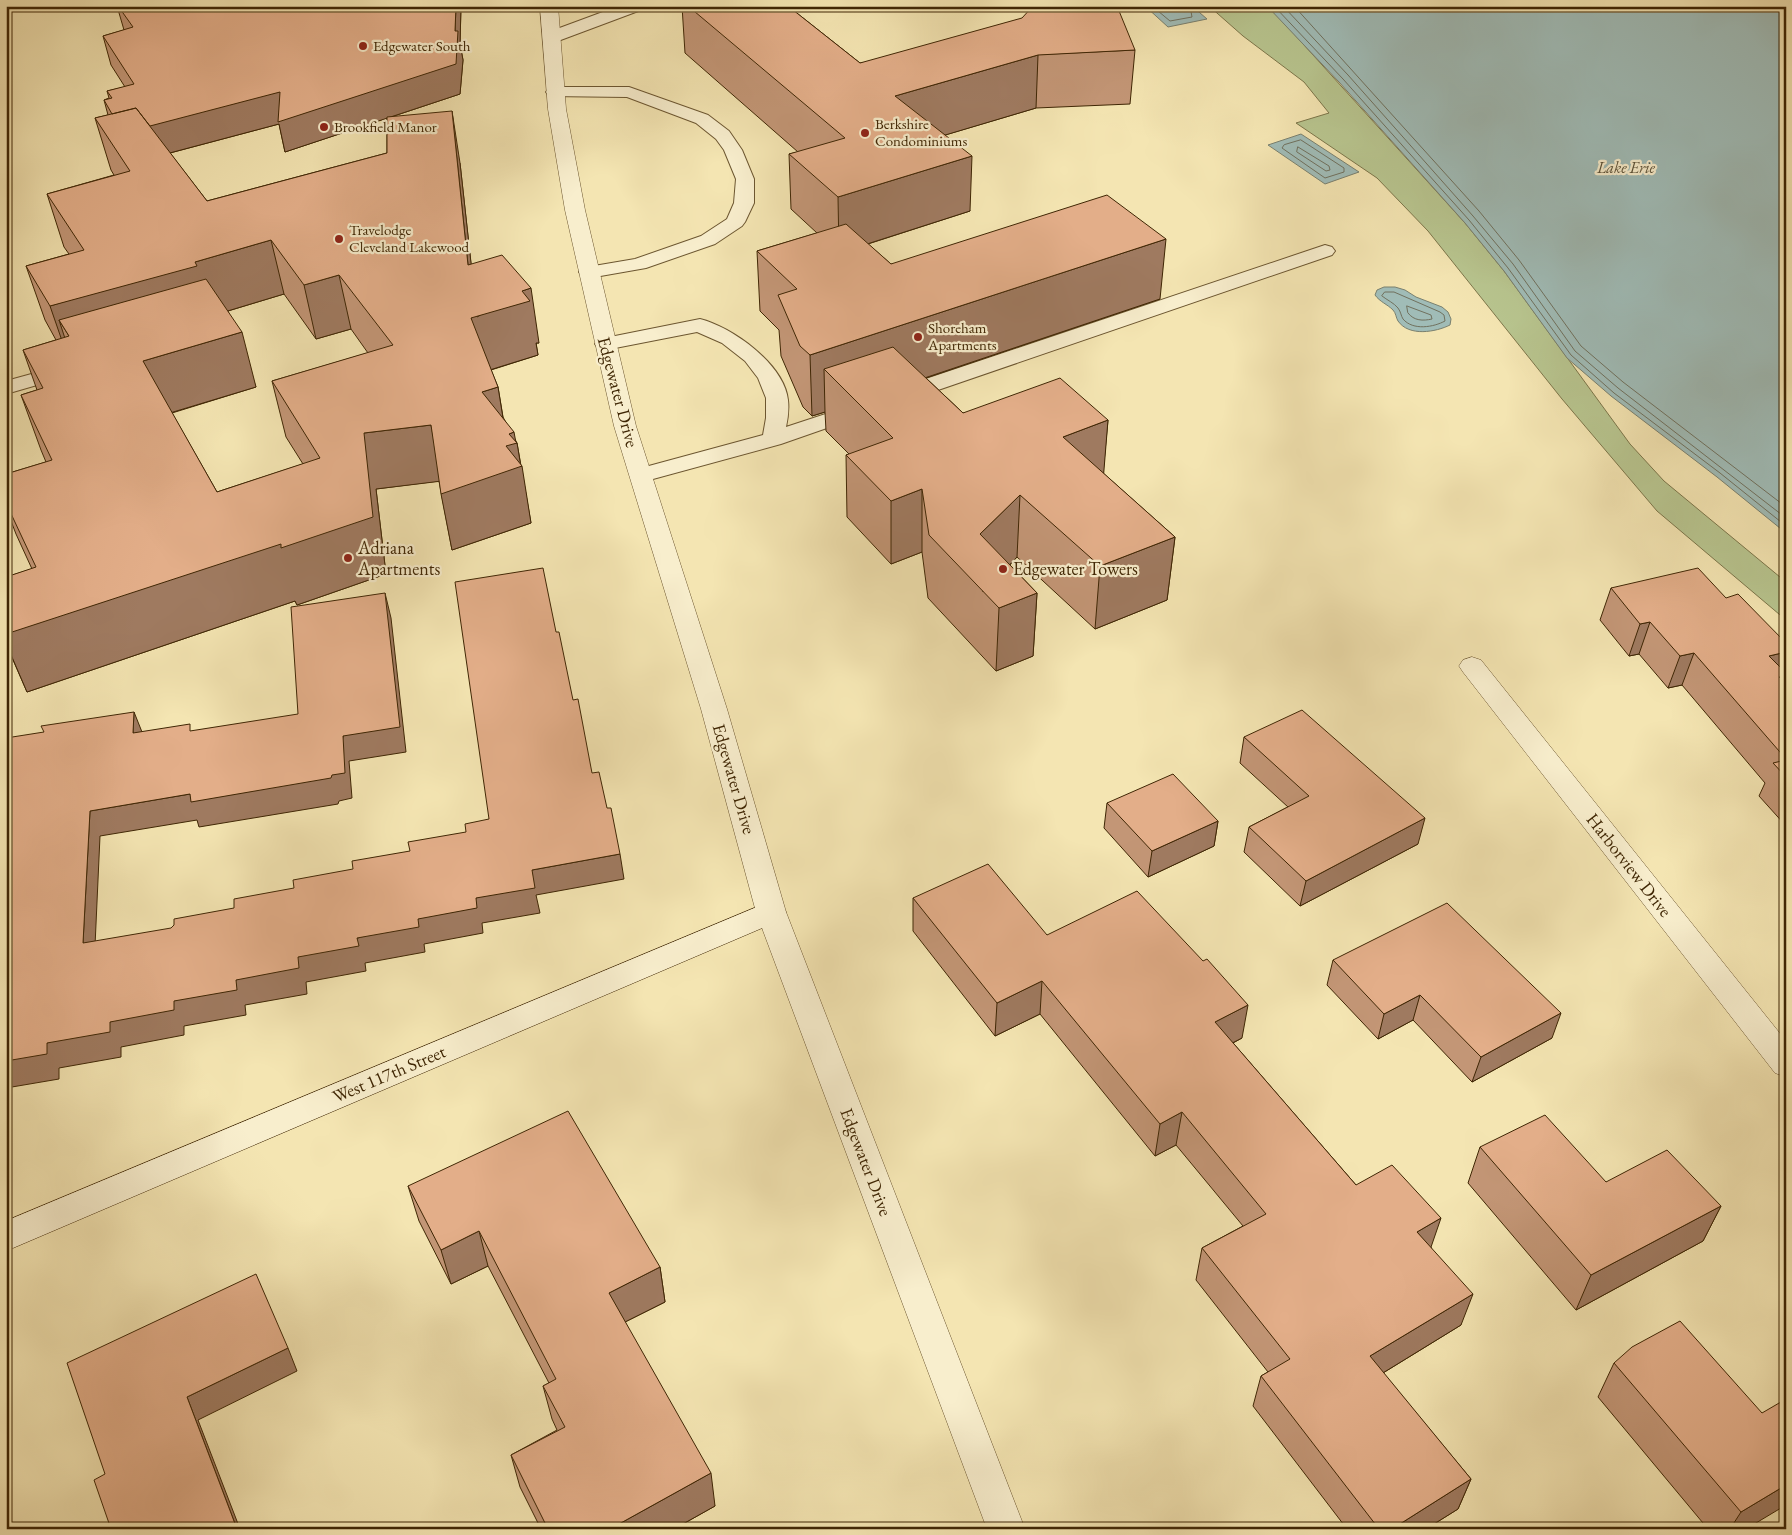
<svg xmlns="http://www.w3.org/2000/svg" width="1792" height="1535" font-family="'EB Garamond',serif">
<rect width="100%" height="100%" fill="#f4e5b2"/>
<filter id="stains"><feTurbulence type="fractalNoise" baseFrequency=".004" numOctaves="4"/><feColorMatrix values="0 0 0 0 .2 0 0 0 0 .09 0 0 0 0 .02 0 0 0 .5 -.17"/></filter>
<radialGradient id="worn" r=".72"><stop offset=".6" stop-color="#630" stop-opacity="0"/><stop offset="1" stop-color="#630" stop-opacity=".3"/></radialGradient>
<path fill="#b8c58f" stroke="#7c764a" d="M1209,6H1267L1285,24L1465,223L1504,271L1630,444L1664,481L1786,582V620L1657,511L1562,399L1428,231L1377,178L1296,123L1329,113L1304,82L1243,36Z"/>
<path fill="#a0bcb7" stroke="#79806f" d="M1145,6H1192L1207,19L1168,27Z
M1267,6H1786V533L1717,477L1611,396L1567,358L1504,271L1465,223L1339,82Z
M1301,134L1359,172L1325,184L1268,145Z
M1384,287H1395L1405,290L1416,297L1442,307L1448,312L1451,319L1450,325C1436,332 1409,337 1398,321C1396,318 1396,313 1393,310C1387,304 1380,302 1375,295L1377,290Z"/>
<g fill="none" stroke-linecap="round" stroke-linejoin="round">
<path stroke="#70715e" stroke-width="1" d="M1152,6L1170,21L1192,17L1190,6
M1274,6L1343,79L1469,220L1508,268L1571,355L1614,393L1720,473L1786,526
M1283,6L1348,75L1473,216L1513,264L1575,351L1618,388L1786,518
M1294,6L1479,211L1519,260L1581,346L1623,382L1786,507
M1301,140L1344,168V172L1325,178L1282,148L1284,145Z
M1298,147L1329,166L1330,170L1326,171L1297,152Z
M1385,292H1394L1440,312L1444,315L1445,321C1434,327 1413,331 1403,319C1401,316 1401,312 1398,308C1394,303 1387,300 1382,296Z
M1407,306L1431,315L1432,319C1423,321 1414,321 1408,313Z"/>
<defs>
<path id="lane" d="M619,6H643L641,10L558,41H546L544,37L546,33Z
M555,87H629L708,115L729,131L742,150L754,179V203L745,222L742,226L715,244L646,268L589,278L582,276L579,272L582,268L635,259L701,236L727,219L734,203L736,179L724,150L716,139L696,123L627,97L549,96L546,92L549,88Z
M1325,245L1332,247L1335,251L1332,255L906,401L898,402L890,401L887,396L890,391Z
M700,319C732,327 784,364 788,400C789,409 788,418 786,427L859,403L867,404L870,409L867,414L781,444L642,482L634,480L631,475L634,470L763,435L766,418V398L758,378L745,361L722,343L697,332L605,350L598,348L595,344L598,340L605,338Z
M68,364L75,366L79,370L75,374L6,394V381Z"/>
<path id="street" d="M540,6H558L566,109L585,210L636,426L727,709L786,912L1025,1529H987L756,912L701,709L614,426L565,210L548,109Z
M1472,657L1481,660L1786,1041V1077L1775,1073L1463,672L1459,666L1463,660Z"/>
<path id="secondary" d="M771,901L781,904L786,912L781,920L6,1251V1221Z"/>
</defs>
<use href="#lane" stroke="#6c5630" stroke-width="2"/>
<use href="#street" stroke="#6c5630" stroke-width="1"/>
<use href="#secondary" stroke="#3f2604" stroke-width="1"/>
<use href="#lane" fill="#f8eecd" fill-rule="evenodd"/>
<use href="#street" fill="#f8eecd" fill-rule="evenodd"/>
<use href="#secondary" fill="#f8eecd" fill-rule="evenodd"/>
</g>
<path fill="#c39676" stroke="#3f2604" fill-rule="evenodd" d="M117,6H461L460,44L463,60L460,94L391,117L460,163L471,264L539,343H536L538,355L491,370L498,387L503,417L517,443L531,523L452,550L439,481L376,489L386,574L297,605L295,601L27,692L6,644V577L32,569L16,534L6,508V474L46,462L41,450L21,395L37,390L23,350L56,340L45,320L26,266L69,254L64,247L47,194L114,175L111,170L95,118L108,115L104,100L109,98L107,91L125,87L111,65L103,36L124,30ZM387,118V153L207,201L170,153L279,124L285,152ZM284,294L316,339L351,329L368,353L272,381L286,437L303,464L217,492L172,413L256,387L228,311Z
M682,6H788L860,63L1135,50L1130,104L1036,108L945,135L970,211L868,244L891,264L1160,299L926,378L963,413L1108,420L1103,473L1175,537L1167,600L1095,629L1017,557L1010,565L1037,593L1033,656L996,671L928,598L922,552L891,564L847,517L846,455L849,454L826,431L825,412L812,416L803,407L781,356L779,330L760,311L757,251L817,233L791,209L789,154L798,152L685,53Z
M1611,588L1784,671L1785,684L1786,685V826L1759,796L1765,783L1682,685L1668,688L1639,654L1629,656L1600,620Z
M1244,737L1418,844L1300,906L1244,852L1249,827L1288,807L1240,763Z
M1107,803L1218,821L1214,846L1148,877L1104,828Z
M913,898L1047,935L1242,1038L1233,1043L1356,1185L1431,1247L1461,1325L1383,1373L1471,1479L1458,1509L1426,1529H1347L1253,1406L1261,1376L1268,1372L1196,1280L1202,1248L1243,1226L1176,1145L1155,1156L1040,1014L995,1036L913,931Z
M1333,960L1552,1038L1472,1082L1413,1020L1378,1039L1327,985Z
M1480,1147L1606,1182L1721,1206L1703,1241L1576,1310L1468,1183Z
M408,1186L660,1267L665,1302L625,1322L715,1506L674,1529H541L520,1487L511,1455L557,1430L552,1419L543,1386L549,1383L488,1266L451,1284L419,1221Z
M1614,1363L1762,1413L1746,1529H1708L1598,1397Z"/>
<path fill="#9f7a60" stroke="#3f2604" d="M456,6H461L460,44L463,60L460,94L285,152L279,124L132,163L123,133L455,31Z
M1038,55L1036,108L895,150V96Z
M452,111L460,163L477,317L522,291L531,288L539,343H536L538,355L480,373L471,318L468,265Z
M972,156L970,211L839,253L838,197Z
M1166,239L1160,299L856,401L824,369L825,412L812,416L810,355Z
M271,240L284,294L211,316L69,336L59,320L72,360L69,361L50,306L195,262Z
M339,275L351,329L316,339L304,285Z
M242,332L256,387L160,416L143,361Z
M498,387L507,443L482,392Z
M1108,420L1103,482L1063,437Z
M431,425L442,481L376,489L386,574L297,605L295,601L27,692L6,643V634L364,433Z
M514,432L516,443H517L521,467L522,466L531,523L452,550L441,494L509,434Z
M922,489V552L891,564V501Z
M1020,495L1017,557L983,592L980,534Z
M1175,537L1167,600L1095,629L1100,566Z
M385,593L391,618L406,752L349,761L352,798L339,801L338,804L199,827L197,820L100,836L94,968L83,943L90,811L190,794L332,775Z
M1037,593L1033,656L996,671L999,608Z
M1650,622L1639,654L1629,656L1640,624Z
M1786,652V666L1781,677L1786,676V681L1775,707L1769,656Z
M1694,653L1682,685L1668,688L1680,656Z
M134,712L144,737L133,733Z
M1425,818L1418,844L1300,906L1306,881Z
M1218,821L1214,846L1148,877L1152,851Z
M620,854L624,879L536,895L540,913L482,923L483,933L424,944L425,952L365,963L366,971L306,982L307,994L245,1005L246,1015L184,1026V1035L121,1047V1057L59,1068V1079L6,1088V1061L47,1043L236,980L298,957L418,919L476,898L532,870Z
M1042,981L1040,1014L995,1036L997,1003Z
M1420,995L1413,1020L1378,1039L1384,1014Z
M1248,1005L1242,1038L1209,1055L1215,1022Z
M1561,1013L1552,1038L1472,1082L1481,1057Z
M1182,1112L1176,1145L1155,1156L1160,1124Z
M1721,1206L1703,1241L1576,1310L1591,1275Z
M1441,1218L1430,1250L1417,1232Z
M479,1231L488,1266L451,1284L441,1250Z
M660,1267L665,1302L615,1327L609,1293Z
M1473,1294L1461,1325L1360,1387L1370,1356Z
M288,1348L297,1371L198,1420L240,1529H237L187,1397Z
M711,1473L715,1506L674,1529H610Z
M1471,1479L1458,1509L1426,1529H1392Z
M1786,1485V1505L1746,1529H1730L1741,1512Z"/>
<path fill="#e3ae89" stroke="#3f2604" d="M118,6H456L455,31H458L456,64L278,122L280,92L150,126L136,108L112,114L104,100L112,98L107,91L134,84L103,36L133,27Z
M688,6H788L860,63L1022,18L1033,6H1117L1135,50L1038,55L895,96L972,156L838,197L789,154L845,138Z
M136,108L207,201L387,153V117L452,111L468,265L502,255L531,288L522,291L530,301L471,318L498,387L482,392L514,432L509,434L517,443L506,446L522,466L441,494L431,425L364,433L373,517L281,548V544L6,634V577L36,567L6,503V474L52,460L21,395L43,388L23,350L69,336L59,320L206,279L242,332L143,361L217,492L320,458L272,381L393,345L339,275L304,285L271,240L195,262L197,266L50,306L26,266L84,250L47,194L130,171L95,118Z
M1107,195L1166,239L810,355L800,346L778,295L797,289L757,251L846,224L891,264Z
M893,347L963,413L1060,378L1108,420L1063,437L1175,537L1100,566L1020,495L980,534L1037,593L999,608L929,535L922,489L891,501L846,455L893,438L824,369Z
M543,568L556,632H559L573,700L578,699L592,773L599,772L607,808H611L620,854L532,870L535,888L476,898L477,908L418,919L419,927L357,938L359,946L298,957L299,968L236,980L237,990L174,1001V1010L110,1022V1032L47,1043V1054L6,1061V738L44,732L41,726L134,712L133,733L190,724V731L298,714L291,607L385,593L400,727L343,736L345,773L332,775L331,778L191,802L190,794L90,811L83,943L171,928L174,925V919L234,908V899L294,888L293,880L353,869L352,861L410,851L408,842L466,832L465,824L489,819L455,582Z
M1698,568L1726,598L1738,594L1786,643V652L1769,656L1786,673V676L1779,677L1786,684V759L1694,653L1680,656L1650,622L1640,624L1611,588Z
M1302,710L1425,818L1306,881L1249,827L1309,796L1244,737Z
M1786,760V777L1773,763Z
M1173,774L1218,821L1152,851L1107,803Z
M988,864L1047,935L1137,891L1203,961L1207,959L1248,1005L1215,1022L1356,1185L1392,1165L1441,1218L1417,1232L1473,1294L1370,1356L1471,1479L1392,1529H1379L1261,1376L1290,1359L1202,1248L1266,1214L1182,1112L1160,1124L1042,981L997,1003L913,898Z
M1447,903L1561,1013L1481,1057L1420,995L1384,1014L1333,960Z
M568,1111L660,1267L609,1293L711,1473L610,1529H548L511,1455L565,1427L543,1386L556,1379L479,1231L441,1250L408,1186Z
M1545,1115L1606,1182L1667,1150L1721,1206L1591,1275L1480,1147Z
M256,1274L288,1348L187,1397L237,1529H111L94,1480L105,1474L67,1363Z
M1680,1321L1762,1413L1786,1399V1485L1741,1512L1614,1363L1632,1347Z"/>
<g fill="#8f2418" stroke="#f8eecd" stroke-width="2">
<circle cx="363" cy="46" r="5"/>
<circle cx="324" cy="127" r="5"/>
<circle cx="865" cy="133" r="5"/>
<circle cx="339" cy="239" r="5"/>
<circle cx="918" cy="337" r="5"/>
<circle cx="348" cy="558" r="5"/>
<circle cx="1003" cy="569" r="5"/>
</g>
<g text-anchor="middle" stroke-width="4.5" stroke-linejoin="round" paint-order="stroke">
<g font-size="15" fill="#3f2604" stroke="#f8eecd" text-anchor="start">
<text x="373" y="51">Edgewater South</text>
<text x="875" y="129">Berkshire<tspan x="875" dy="17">Condominiums</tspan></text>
<text x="334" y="132">Brookfield Manor</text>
<text x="349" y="235">Travelodge<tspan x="349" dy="17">Cleveland Lakewood</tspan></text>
<text x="928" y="333">Shoreham<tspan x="928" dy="17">Apartments</tspan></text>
</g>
<g font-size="16" font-style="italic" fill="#5c533a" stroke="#f8eecd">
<text x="1626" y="173">Lake Erie</text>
</g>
<g font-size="18" fill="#3f2604" stroke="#f8eecd">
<text transform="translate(618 392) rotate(75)" y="6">Edgewater Drive</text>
<text transform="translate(734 779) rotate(74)" y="6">Edgewater Drive</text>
<text transform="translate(1629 865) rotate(52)" y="6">Harborview Drive</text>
<text transform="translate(389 1074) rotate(-23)" y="6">West 117th Street</text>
<text transform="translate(866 1162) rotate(69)" y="6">Edgewater Drive</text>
</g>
<g font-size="18" fill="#3f2604" stroke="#f8eecd" text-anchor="start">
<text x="358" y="554">Adriana<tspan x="358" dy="21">Apartments</tspan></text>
<text x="1013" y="575">Edgewater Towers</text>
</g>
</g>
<rect width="1792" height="1535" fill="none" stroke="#f4e5b2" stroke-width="25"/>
<rect x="8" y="8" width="1777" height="1520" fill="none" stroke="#3f2604" stroke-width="2.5"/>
<rect x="12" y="12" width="1767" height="1510" fill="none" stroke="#3f2604"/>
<rect width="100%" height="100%" filter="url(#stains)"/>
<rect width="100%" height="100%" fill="url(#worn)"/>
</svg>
